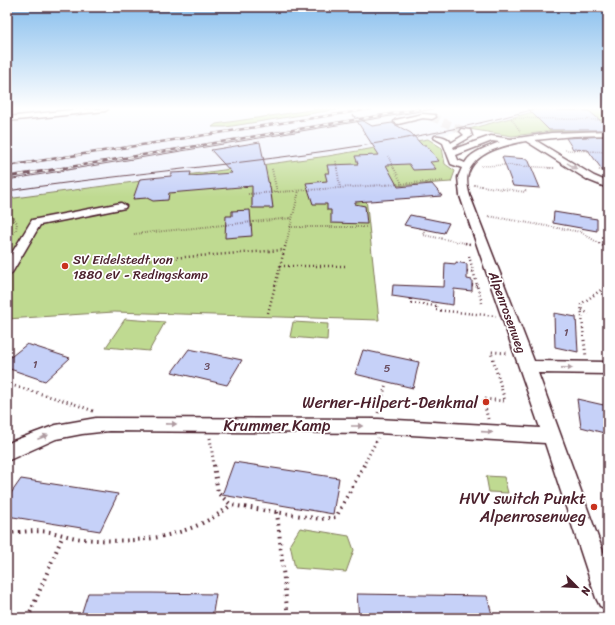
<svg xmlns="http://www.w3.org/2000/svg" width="615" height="625" font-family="Sriracha,sans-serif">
<rect width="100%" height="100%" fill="#fff"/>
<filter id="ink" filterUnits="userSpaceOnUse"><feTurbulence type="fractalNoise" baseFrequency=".025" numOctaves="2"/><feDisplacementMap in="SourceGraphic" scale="8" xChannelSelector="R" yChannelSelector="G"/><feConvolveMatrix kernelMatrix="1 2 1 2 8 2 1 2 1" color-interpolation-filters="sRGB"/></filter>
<g filter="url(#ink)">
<path fill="#eef1fd" d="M7,109H544L428,139L379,148L7,199Z"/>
<path fill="#bfda91" stroke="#847c5e" d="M317,109H339L226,127H212L216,124Z
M544,109H608V131L545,132L512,136L469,129Z
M428,139L442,148L445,164L455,171L451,182L365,188L379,320L114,312L7,319V199L328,156Z
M125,319L165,322L149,351L106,347Z
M293,322L328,324L327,340L290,337Z
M486,476L504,477L508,493L489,492Z
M300,528L349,536L354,550L346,572L295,568L290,544Z"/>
<path fill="#c6d1f8" stroke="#4a1f2b" d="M528,109L589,111L608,127V130H549Z
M353,115L372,126L392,123L411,133L422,145H426L439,161L430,162L436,169L413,170L409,164L386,165L398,187L432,184L442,196L355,202V204L365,206L367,224L331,223V210H327V204H313L306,183L327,181L325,173H329L327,165L358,164L355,156L379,155Z
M608,136V178L588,150L573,149L566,138Z
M260,142L269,186H270L273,208H252V186L169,193L168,200L153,201L147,198L133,199L140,179L171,176V173L191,172L190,176L232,173L211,150Z
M502,157L528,159L540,188L513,186Z
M250,210L252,236L225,238L226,216H232V211Z
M554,212L597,219V231L553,223Z
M410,215L449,223L444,233L404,225Z
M456,262L467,264V279L472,280V291L454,289L453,305L392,296L393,285L444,287L445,263L456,264Z
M554,313L576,317L578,352L555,347Z
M27,344L70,358L45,381L7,368V360Z
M189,349L242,360L227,385L172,372Z
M363,350L419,362L413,388L355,374Z
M577,399L608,406V434L581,427Z
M234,462L339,478L333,514L222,495Z
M21,479L118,494L100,531L7,516V499Z
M88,593H152L216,594L212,618H80Z
M357,594L487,596L493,618H359Z"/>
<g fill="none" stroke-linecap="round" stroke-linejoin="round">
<path stroke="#dbd2d5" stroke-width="8" stroke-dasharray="8 4" stroke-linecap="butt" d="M432,117L464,131"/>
<defs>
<path id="minor" d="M80,109H108L105,111L7,121V117Z
M423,114L435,115L436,117L432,119L423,118L398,124L394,122L395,120Z
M461,129L470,130L472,136L453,147L454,149L491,136L511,139L551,133L608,131V135L573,136L535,140L594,176L608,182V188L588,180L526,141C506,145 475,151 468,174C466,180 468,190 470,196L534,361L608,362V374L538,373L608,565V610L600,606L596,598L545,443L378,433L109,431L82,434L56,439L7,461V444L13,441L56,425L96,418L378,419L540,428L460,196L458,177L462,168L451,164L443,143L434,138L435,136C440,135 449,138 451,143L464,135L460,131ZM492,141L500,142C488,147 472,151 465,163L458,160L456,155Z
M121,203L126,206L125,208L40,225L13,271L11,274L7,275V261L32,220Z"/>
</defs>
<use href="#minor" stroke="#4a1f2b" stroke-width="3"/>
<path stroke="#4a1f2b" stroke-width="1.5" stroke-dasharray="0.5 1.5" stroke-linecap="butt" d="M601,109L608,110
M520,131L511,118L608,120
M565,150L608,152
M388,156L394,169
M336,161L337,169
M481,166L505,165L555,168"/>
<path stroke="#4a1f2b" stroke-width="2" stroke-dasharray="0.5 2" stroke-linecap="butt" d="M337,168L340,188
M394,168L402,184
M548,168H555
M272,169L277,192
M599,170L608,171
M474,185L525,192L526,189
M248,194L443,181
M7,214L13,217L17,223L16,230L7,243
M488,216L581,232L600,244
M290,227H367
M425,229L423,235L470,244
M134,234L292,218
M286,244L299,191"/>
<path stroke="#4a1f2b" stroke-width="2.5" stroke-dasharray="1 3" stroke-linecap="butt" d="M465,243L470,244
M599,243L608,249
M469,256L482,303
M129,261L283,250
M280,266H345
M467,271L473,272
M472,285L477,286
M411,299V303L436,306
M436,302V310L496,316
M582,310L589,314
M268,313L286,243
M584,341L581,304L608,285"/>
<path stroke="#4a1f2b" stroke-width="3" stroke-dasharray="1 3.5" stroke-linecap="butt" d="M584,340L586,357
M7,388L11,385L72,403L93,411
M378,413L386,384
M488,419L483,399L505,401L491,352L508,353
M210,438L214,466
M363,466L378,438"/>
<path stroke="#4a1f2b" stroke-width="4" stroke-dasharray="1.5 4.5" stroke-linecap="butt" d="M214,465L218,493L231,505L321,519L336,517L364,465
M277,512L288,618
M7,533C21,532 36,530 50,532C61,534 72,538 83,539C135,544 189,539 231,505
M28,618L63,535"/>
<use href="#minor" fill="#fff" fill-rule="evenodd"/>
<path stroke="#4a1f2b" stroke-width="1" d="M7,180L433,109
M7,191C183,165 363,157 535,109"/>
<defs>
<path id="rail-far1" d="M7,166L371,109
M58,169L420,109"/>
<path id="rail" d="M7,177L64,168"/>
</defs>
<use href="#rail-far1" stroke="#4a1f2b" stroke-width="2.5"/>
<use href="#rail" stroke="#4a1f2b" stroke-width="3"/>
<use href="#rail-far1" stroke="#fff" stroke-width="1.5" stroke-dasharray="5" stroke-linecap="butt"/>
<use href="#rail" stroke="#fff" stroke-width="2" stroke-dasharray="6" stroke-linecap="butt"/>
</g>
<defs><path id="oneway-solid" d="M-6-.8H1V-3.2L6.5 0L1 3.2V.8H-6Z"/></defs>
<g fill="#ae9aa0">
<use href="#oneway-solid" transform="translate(572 166) rotate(32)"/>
<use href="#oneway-solid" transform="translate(567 368) rotate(1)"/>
<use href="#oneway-solid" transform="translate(171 424) rotate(1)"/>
<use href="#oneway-solid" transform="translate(357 426)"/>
<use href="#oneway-solid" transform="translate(487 432) rotate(4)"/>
<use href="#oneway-solid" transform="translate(43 437) rotate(-21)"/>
</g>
</g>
<linearGradient id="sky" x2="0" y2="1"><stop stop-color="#87beed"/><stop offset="0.55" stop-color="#fff"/><stop offset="1" stop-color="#fff" stop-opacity="0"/></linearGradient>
<rect width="615" height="197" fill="url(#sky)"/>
<g fill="#c8321e" stroke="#fff" stroke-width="1.5">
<circle cx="65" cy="266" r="4"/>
<circle cx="486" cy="402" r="4"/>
<circle cx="594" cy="507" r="4"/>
</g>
<g text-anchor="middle" stroke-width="3.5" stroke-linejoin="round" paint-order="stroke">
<g font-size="11" fill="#694c5e">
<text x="566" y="336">1</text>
<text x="35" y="368">1</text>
<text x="207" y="370">3</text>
<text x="387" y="372">5</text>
</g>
<g font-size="13" fill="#4a1f2b" stroke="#fff" text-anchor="start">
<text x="73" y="264">SV Eidelstedt von<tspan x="73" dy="15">1880 eV - Redingskamp</tspan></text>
</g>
<g font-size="13" fill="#4a1f2b" stroke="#fff">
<text transform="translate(508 312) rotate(70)" y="5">Alpenrosenweg</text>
</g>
<g font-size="16" fill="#4a1f2b" stroke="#fff" text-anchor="end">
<text x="478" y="408">Werner-Hilpert-Denkmal</text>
<text x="586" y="504">HVV switch Punkt<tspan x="586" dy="18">Alpenrosenweg</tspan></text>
</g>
<g font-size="16" fill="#4a1f2b" stroke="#fff">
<text x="277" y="431">Krummer Kamp</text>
</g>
</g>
<rect width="615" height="625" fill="none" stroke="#fff" stroke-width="24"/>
<rect x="12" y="12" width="591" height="601" fill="none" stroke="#4a1f2b" stroke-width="1.5" filter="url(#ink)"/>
<g transform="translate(577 587) rotate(114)" stroke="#ffffff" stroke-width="3" paint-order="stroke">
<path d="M0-3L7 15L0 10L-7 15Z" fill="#4a1f2b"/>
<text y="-6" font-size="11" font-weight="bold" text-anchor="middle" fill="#4a1f2b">N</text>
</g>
</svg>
